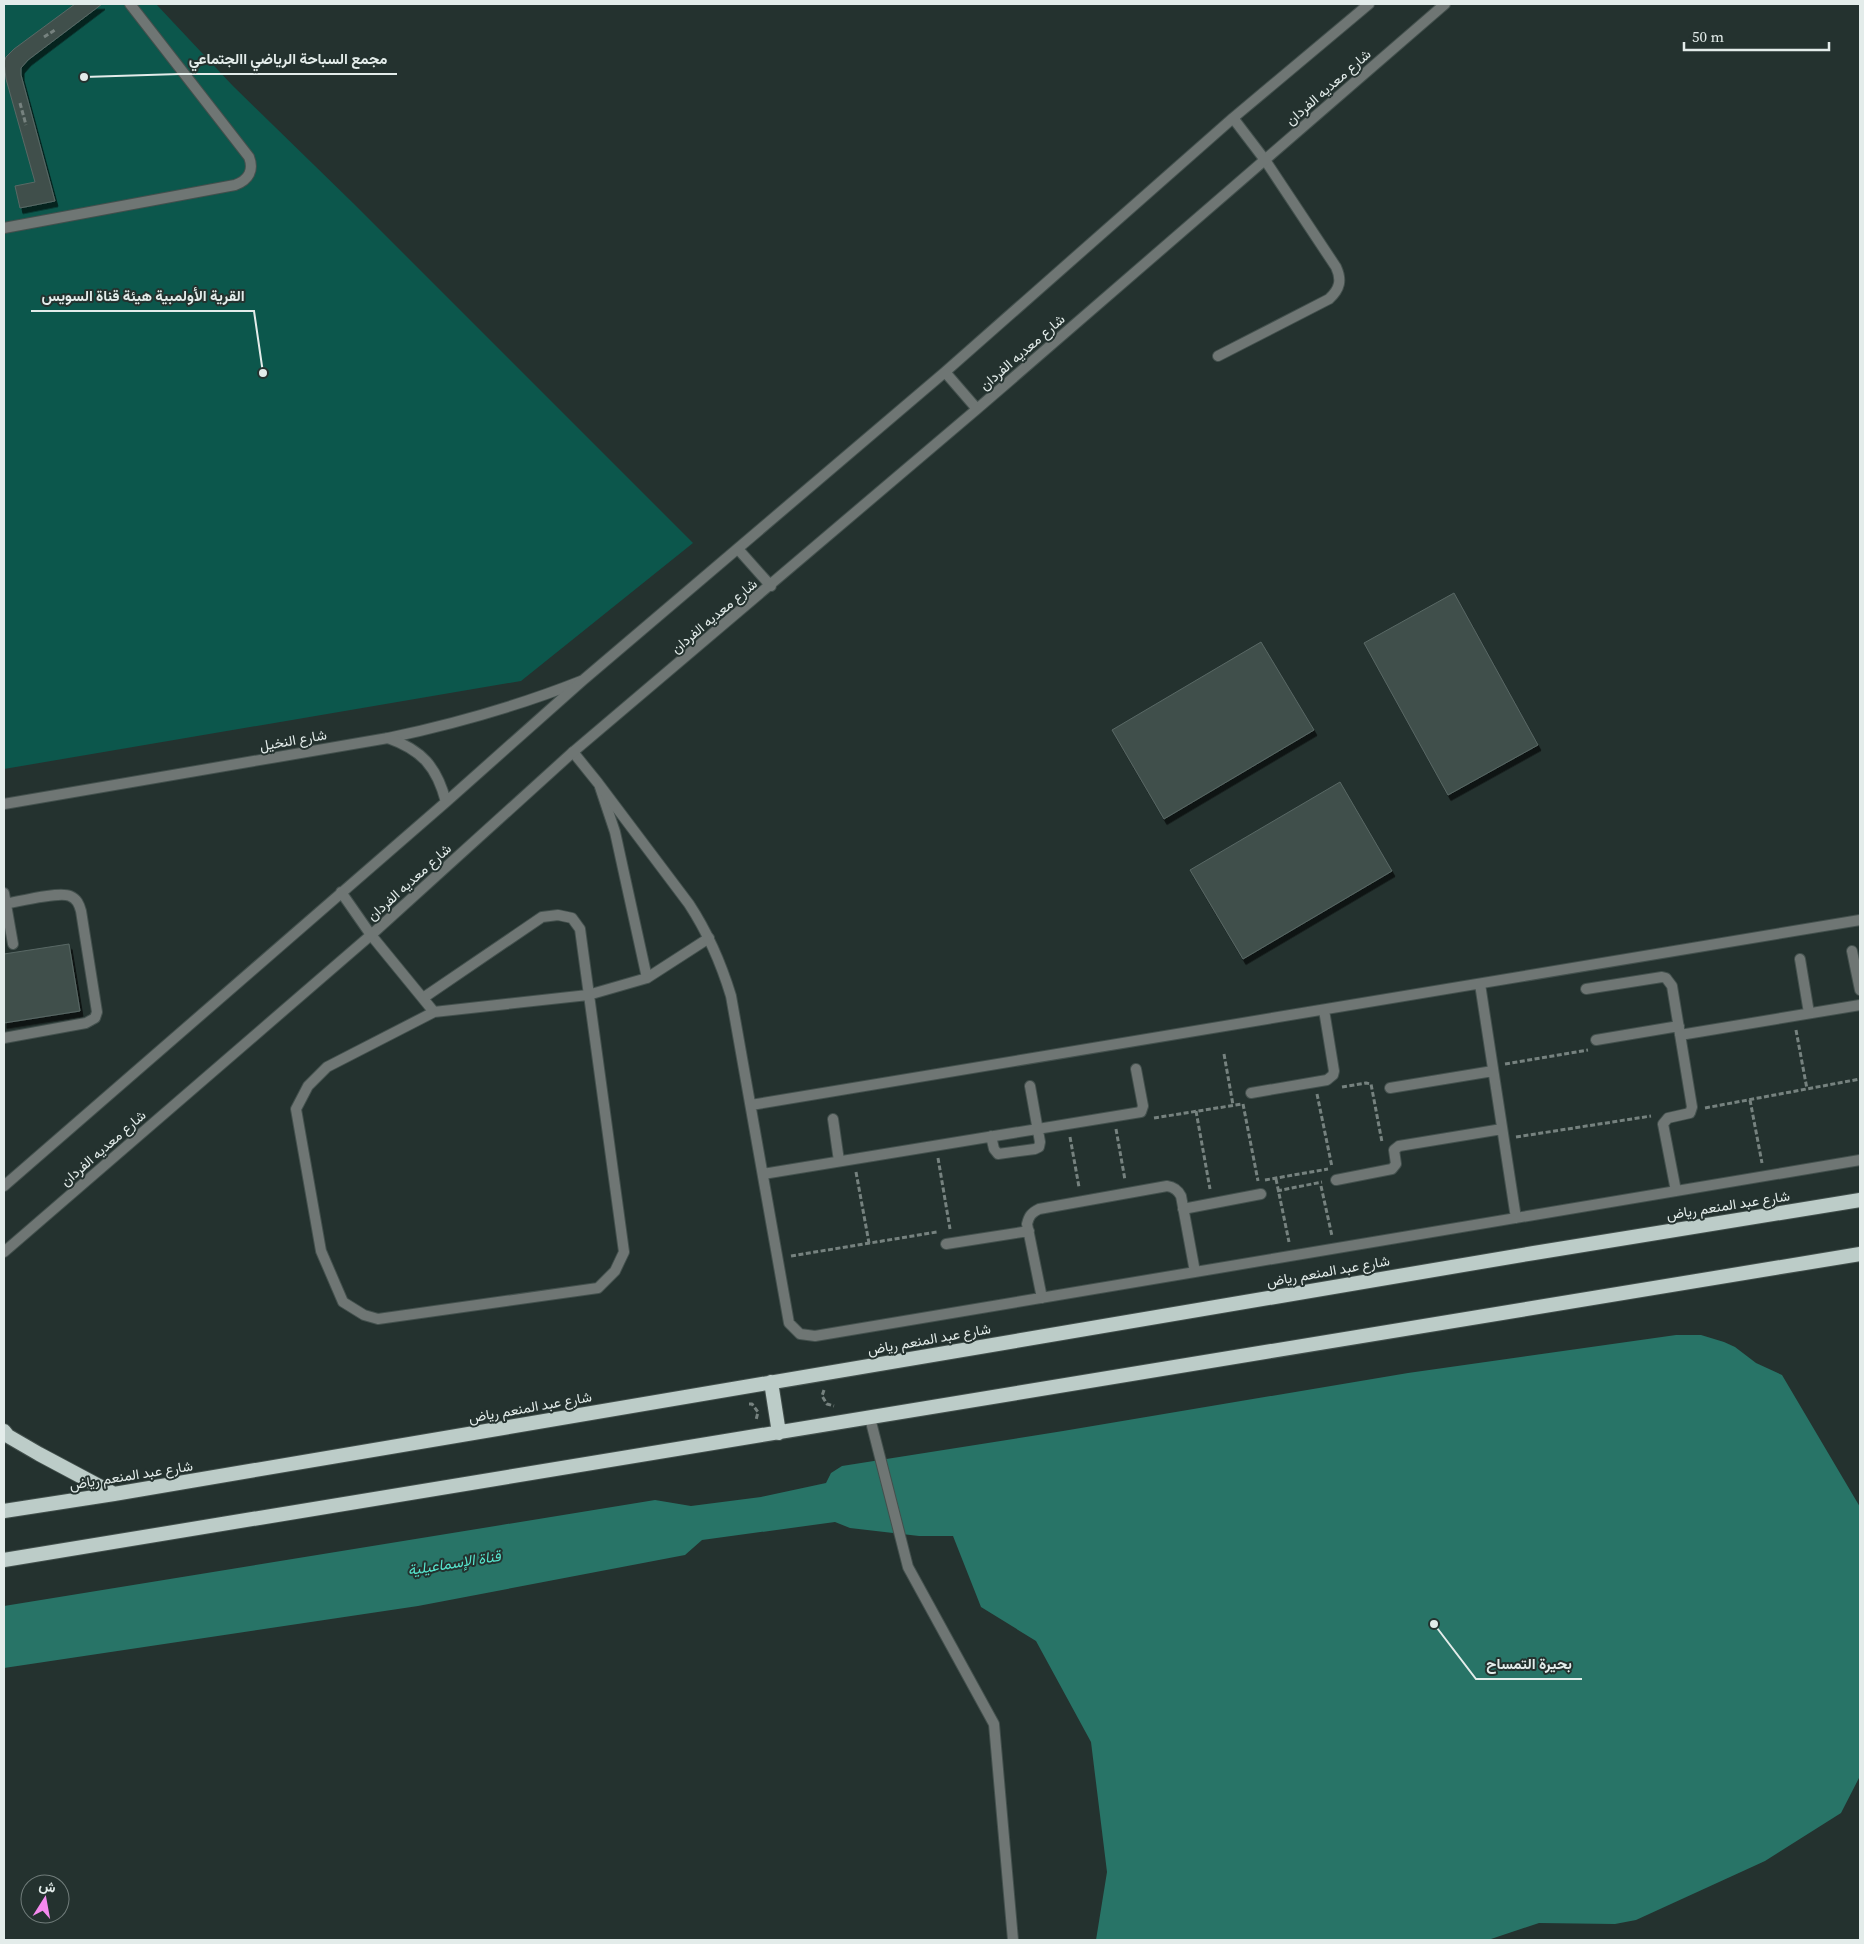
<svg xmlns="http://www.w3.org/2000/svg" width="1864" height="1944" font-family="'Source Serif 4',Vazirmatn,serif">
<defs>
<filter id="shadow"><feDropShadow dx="3" dy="5.5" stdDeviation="0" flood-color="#0009"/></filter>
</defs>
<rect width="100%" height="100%" fill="#24322f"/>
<path fill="#0c574c" d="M4,4H156L233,86L353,203L693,543L521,681L4,769Z"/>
<path fill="#287467" d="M1676,1335H1701L1724,1342L1735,1347L1756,1363L1782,1375L1860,1507V1776L1841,1813L1765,1861L1636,1920L1615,1924L1539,1923L1488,1940H1096L1107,1872L1091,1742L1036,1641L981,1607L953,1536H919L850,1528L835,1522L702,1540L685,1555L418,1606L4,1668V1606L655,1500L691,1506L761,1497L826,1483L831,1473L842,1466L1063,1431L1408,1373Z"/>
<path fill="#41504c" stroke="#596865" filter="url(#shadow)" d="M75,4H102L28,60L21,68V75L55,201L20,208L15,186L35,182L6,79L4,62L6,57L14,49Z
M1454,593L1538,745L1448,795L1364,643Z
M1261,642L1314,730L1164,819L1112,730Z
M1340,782L1392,871L1243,959L1190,870Z
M69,944L80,1011L4,1023V954Z"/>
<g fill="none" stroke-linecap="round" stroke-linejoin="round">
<defs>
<path id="service" d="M4,228L235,185C249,180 254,170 249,157L130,4
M1218,356L1329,299C1340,289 1342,280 1336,267L1265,160
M600,787L615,832L647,978
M4,893L13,944
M4,904C17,902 59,891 70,896C77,899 79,904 81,911L97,1012L95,1018L86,1023L4,1038
M371,935L434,1012
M423,998L542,917L558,915L572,918L580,929L624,1252L615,1271L598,1288L378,1319L364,1315L343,1302L321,1251L296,1109L308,1086L327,1067L434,1012L588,995L647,978L709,938
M870,1418L908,1567L994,1724L1013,1940"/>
<path id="minor" d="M573,752L598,783L689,904C708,933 721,963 731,996L789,1323L800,1334L815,1336L1860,1160
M4,804L388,738C454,724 518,706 581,681
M1852,951L1860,990
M1800,959L1809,1013
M1480,984L1516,1218
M1586,989L1662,977L1666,978L1672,986L1692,1107L1690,1113L1668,1118L1663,1124L1676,1191
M1680,1035L1860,1005
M1596,1040L1679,1026
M1390,1088L1493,1071
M1251,1093L1327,1080L1333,1075L1334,1071L1324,1010
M751,1105L1860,920
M833,1119L839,1161
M991,1136L994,1149L998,1154L1035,1149L1039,1147L1040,1142L1030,1086
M763,1174L1141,1112L1143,1106L1136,1069
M1336,1180L1392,1169L1396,1164L1394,1150L1399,1146L1502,1129
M1183,1209L1261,1194
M946,1244L1029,1231
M1042,1298L1027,1224C1029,1216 1031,1213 1039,1209L1167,1186C1174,1187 1178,1190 1181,1196L1195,1272"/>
<path id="tertiary" d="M1233,118L1265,160
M945,372L977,409
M738,549L771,586
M388,738C422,750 437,767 446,802
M341,892L371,935
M4,1186L446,802L582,681L945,372L1233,118L1369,4
M4,1252L371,935L573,752L977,409L1445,4"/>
<path id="trunk" d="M771,1382L779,1433
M4,1431L8,1436L39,1454L114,1494
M4,1511L114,1494L1534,1253L1860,1200
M4,1560L1860,1254"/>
</defs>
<use href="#service" stroke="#43504d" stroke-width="12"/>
<use href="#minor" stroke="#43504d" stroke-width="12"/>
<use href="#tertiary" stroke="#43504d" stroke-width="12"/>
<use href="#trunk" stroke="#43504d" stroke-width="16"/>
<path stroke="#76827f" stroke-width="3" stroke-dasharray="5 2.5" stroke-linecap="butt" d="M44,37L55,30
M20,103L26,125
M1796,1030L1807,1089
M1224,1054L1233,1105
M1505,1064L1588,1050
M1342,1087L1366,1083L1371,1084L1382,1142
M1317,1094L1332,1167
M1750,1100L1762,1163
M1243,1104L1258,1181
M1705,1108L1860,1079
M1196,1111L1210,1189
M1154,1118L1242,1104
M1116,1129L1125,1180
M1070,1137L1079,1187
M1516,1137L1651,1116
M938,1158L950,1229
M856,1172L869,1243
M1276,1179L1289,1242
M1265,1180L1328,1169
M1321,1186L1332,1236
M1277,1191L1322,1182
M791,1256L937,1232
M824,1390L822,1396L827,1404L834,1406
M749,1404H752L758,1412L756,1420"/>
<use href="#service" stroke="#6f7674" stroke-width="10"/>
<use href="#minor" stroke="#6f7674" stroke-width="10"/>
<use href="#tertiary" stroke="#6f7674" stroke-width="10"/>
<use href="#trunk" stroke="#bcccc8" stroke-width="14"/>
</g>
<g text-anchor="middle" stroke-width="4" stroke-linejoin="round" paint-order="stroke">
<g font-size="14" fill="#e3ecea" stroke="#24322f">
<text transform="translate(1328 87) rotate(-41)" y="5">شارع معديه الفردان</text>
<text transform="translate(1022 352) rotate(-41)" y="5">شارع معديه الفردان</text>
<text transform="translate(714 616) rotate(-40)" y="5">شارع معديه الفردان</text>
<text transform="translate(293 740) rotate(-10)" y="5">شارع النخيل</text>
<text transform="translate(409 882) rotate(-42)" y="5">شارع معديه الفردان</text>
<text transform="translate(103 1148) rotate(-41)" y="5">شارع معديه الفردان</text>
<text transform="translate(1728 1205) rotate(-9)" y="5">شارع عبد المنعم رياض</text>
<text transform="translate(1328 1271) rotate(-10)" y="5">شارع عبد المنعم رياض</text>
<text transform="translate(929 1339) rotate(-10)" y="5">شارع عبد المنعم رياض</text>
<text transform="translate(530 1407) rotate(-10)" y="5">شارع عبد المنعم رياض</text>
<text transform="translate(131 1475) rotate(-9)" y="5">شارع عبد المنعم رياض</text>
</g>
<g font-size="15" font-style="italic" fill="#56e4cc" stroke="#24322f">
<text transform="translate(454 1563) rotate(-9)" y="5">قناة الإسماعيلية</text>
</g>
</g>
<path fill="none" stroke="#e3ecea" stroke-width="2" d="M84 77L179 74H397M263 373L254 311H31M1434 1624L1476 1679H1582"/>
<g fill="#e3ecea" stroke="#24322f" stroke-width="2">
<circle cx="84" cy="77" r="5"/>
<circle cx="263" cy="373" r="5"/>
<circle cx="1434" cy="1624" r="5"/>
</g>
<g font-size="15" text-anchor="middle" font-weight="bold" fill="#e3ecea" stroke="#24322f" stroke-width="4" stroke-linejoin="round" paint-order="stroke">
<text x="288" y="64">مجمع السباحة الرياضي االجتماعي</text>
<text x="143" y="301">القرية الأولمبية هيئة قناة السويس</text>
<text x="1529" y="1669">بحيرة التمساح</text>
</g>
<rect width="1864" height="1944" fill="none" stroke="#e3ecea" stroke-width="10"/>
<g transform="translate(45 1899) rotate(11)"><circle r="24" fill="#24322f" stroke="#707c7a"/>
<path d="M0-4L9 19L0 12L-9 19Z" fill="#f589ee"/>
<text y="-8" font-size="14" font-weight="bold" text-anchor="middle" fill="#e3ecea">ش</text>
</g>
<path d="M1684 42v8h145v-8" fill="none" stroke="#e3ecea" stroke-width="2.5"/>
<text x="1692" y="42" font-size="15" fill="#e3ecea" stroke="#24322f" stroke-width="4" paint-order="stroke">50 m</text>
</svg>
